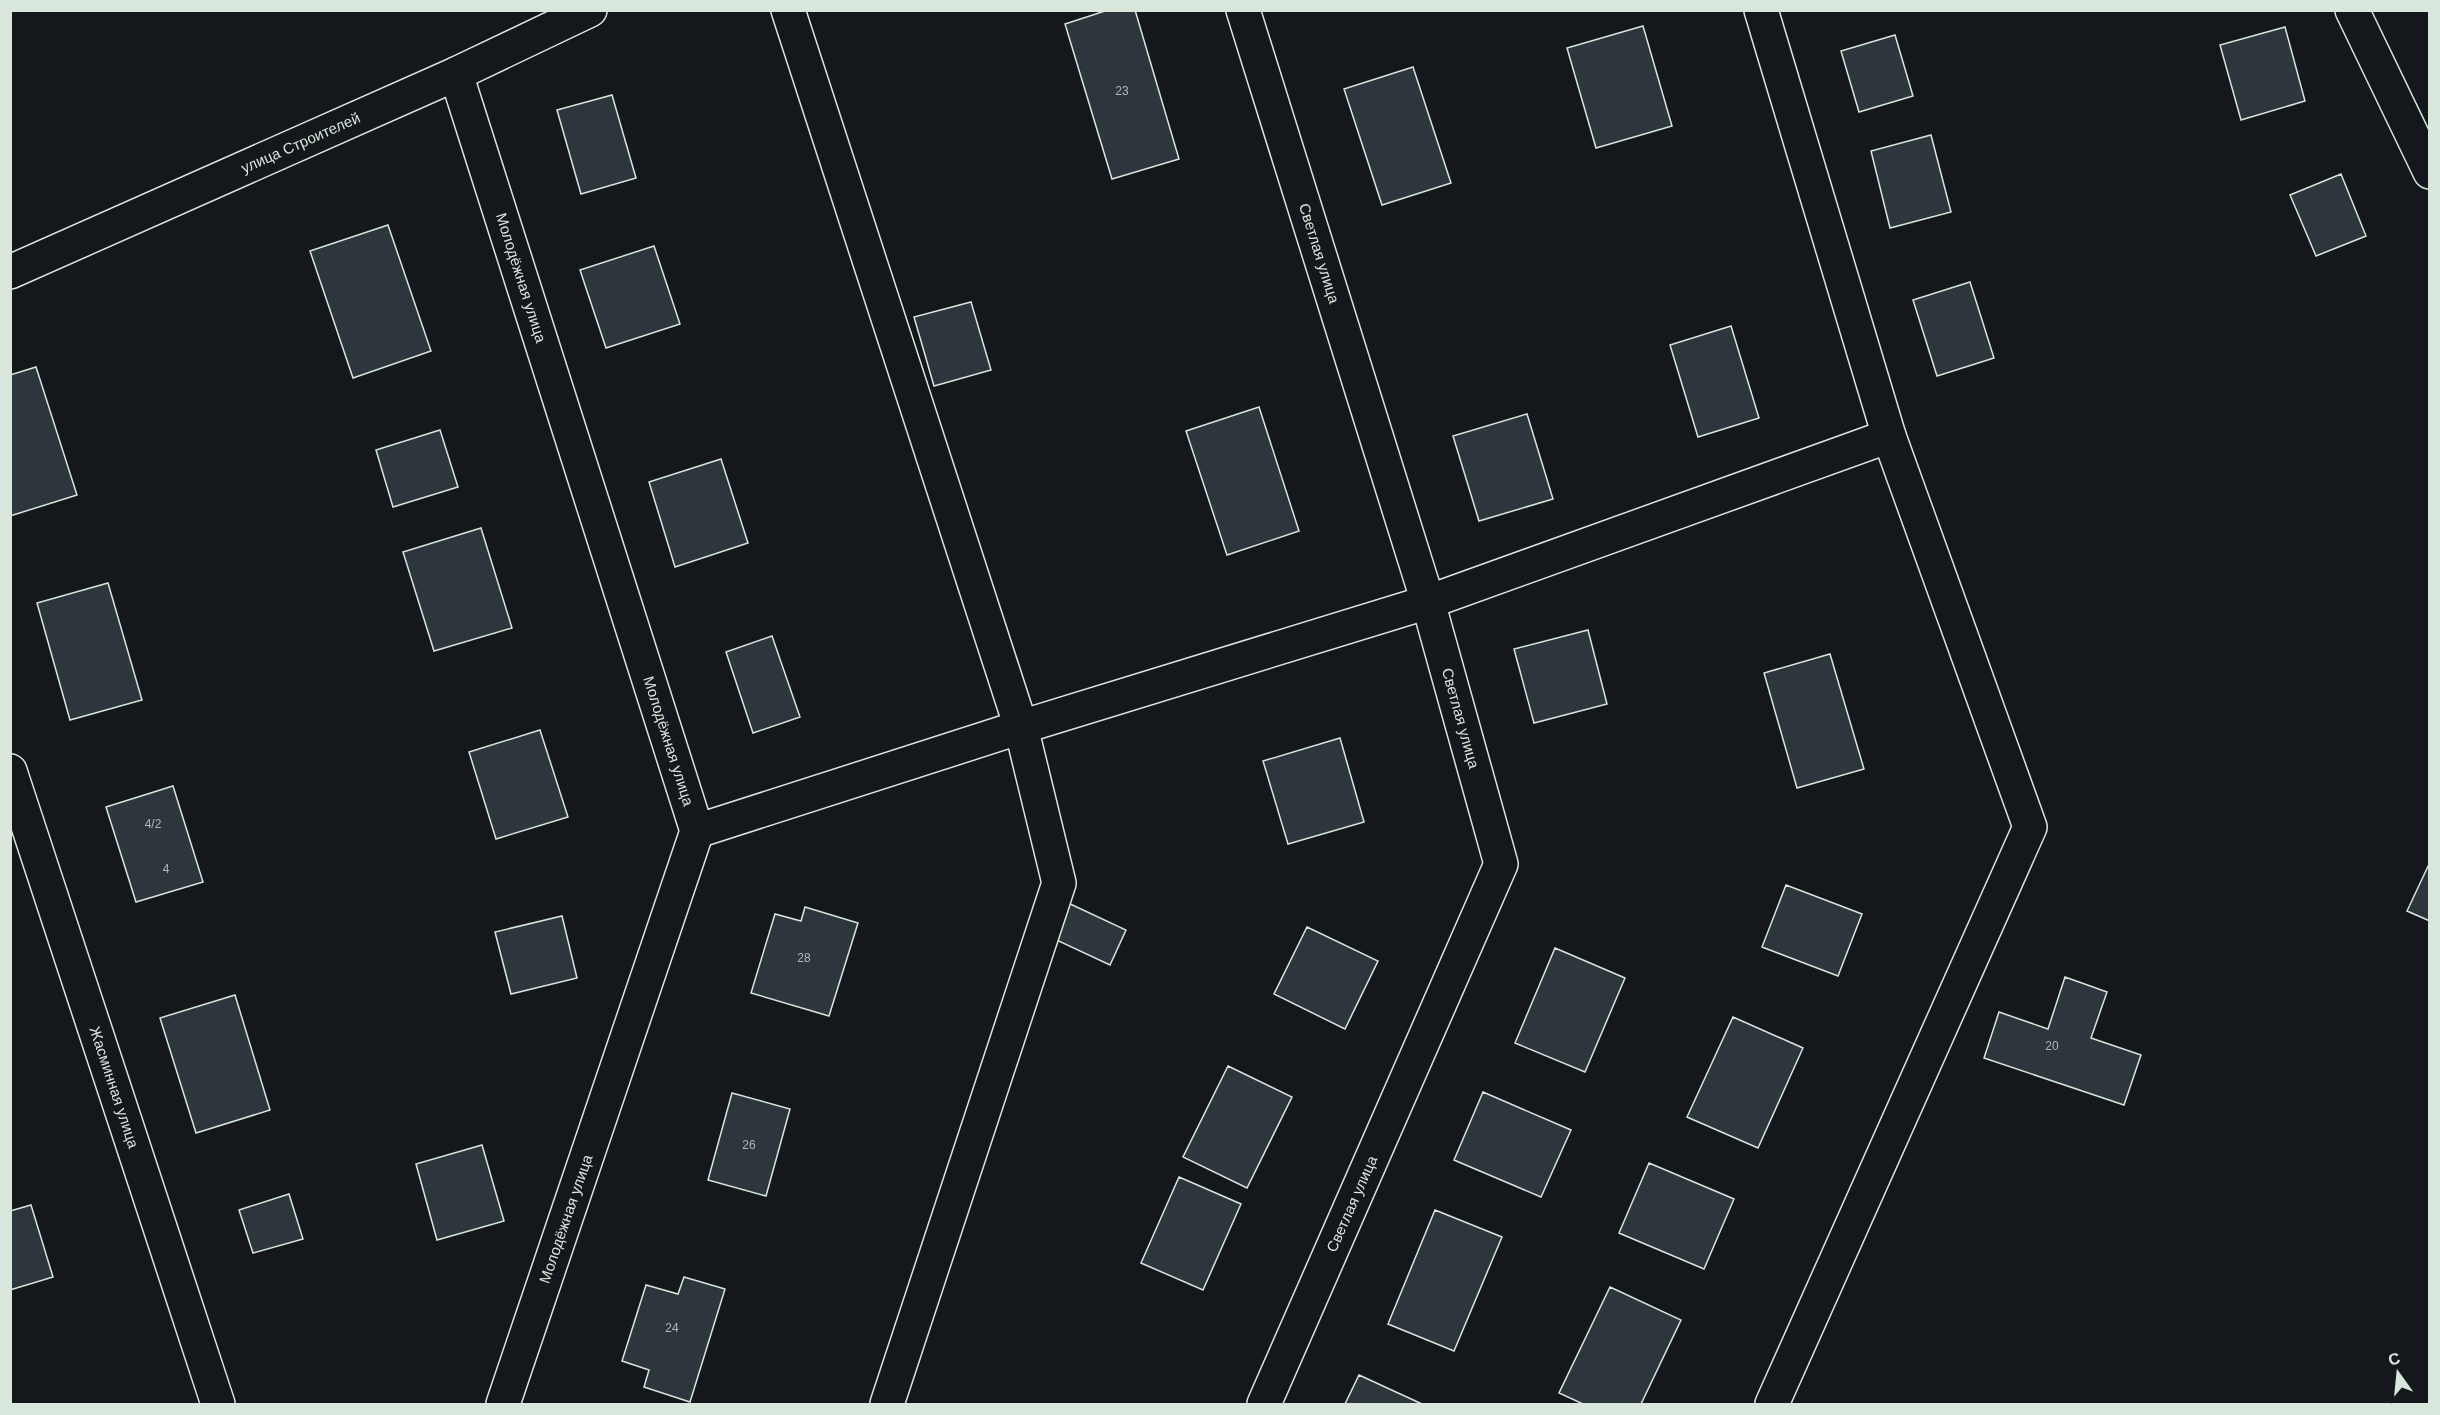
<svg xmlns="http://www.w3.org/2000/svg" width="2440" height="1415" font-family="Helvetica,sans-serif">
<rect width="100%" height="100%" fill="#14181c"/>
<path fill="#2c363c" stroke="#d8e6dc" stroke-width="1.5" d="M1108,10H1135L1179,159L1112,179L1065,24Z
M1643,26L1672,126L1596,148L1567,48Z
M2285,27L2305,101L2241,120L2220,45Z
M1895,35L1913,96L1859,112L1841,51Z
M1413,67L1451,183L1382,205L1344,89Z
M612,95L636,178L581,194L557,110Z
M1931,135L1951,212L1890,228L1871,151Z
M2341,174L2366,236L2316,256L2290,195Z
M388,225L431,351L353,378L310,251Z
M654,246L680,324L606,348L580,270Z
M1970,282L1994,358L1937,376L1913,300Z
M971,302L991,370L934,386L914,317Z
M1731,326L1759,418L1698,437L1670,345Z
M36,367L77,495L10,516V375Z
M1259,407L1299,531L1227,555L1186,431Z
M1527,414L1553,499L1479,521L1453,436Z
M440,430L458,487L393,507L376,450Z
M721,459L748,543L675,567L649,482Z
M481,528L512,628L434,651L403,552Z
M108,583L142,700L70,720L37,603Z
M1588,630L1607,704L1534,723L1514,649Z
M772,636L800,717L753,733L726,652Z
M1830,654L1864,769L1797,788L1764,673Z
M540,730L568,817L496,839L469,752Z
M1340,738L1364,822L1288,844L1263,761Z
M173,786L203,882L136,902L106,807Z
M2430,862V921L2407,911Z
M1786,885L1862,914L1838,976L1762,947Z
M1066,902L1126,930L1110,965L1050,937Z
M805,907L858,923L829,1016L751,993L775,914L801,921Z
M562,916L577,978L511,994L495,932Z
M1307,927L1378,961L1345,1029L1274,994Z
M1555,948L1625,978L1585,1072L1515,1043Z
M2065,977L2107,992L2091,1038L2141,1055L2124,1105L1984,1058L1999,1012L2048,1029Z
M235,995L270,1110L196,1133L160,1018Z
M1733,1017L1803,1048L1758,1148L1687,1117Z
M1228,1066L1292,1097L1247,1188L1183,1157Z
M1483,1092L1571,1130L1541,1197L1454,1160Z
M732,1093L790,1109L766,1196L708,1180Z
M482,1145L504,1221L437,1240L416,1164Z
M1649,1163L1734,1199L1704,1269L1619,1233Z
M1179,1177L1241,1204L1203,1290L1141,1263Z
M289,1194L303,1239L253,1253L239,1210Z
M31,1205L53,1277L10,1290V1211Z
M1435,1210L1502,1237L1454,1351L1388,1324Z
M684,1277L725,1289L690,1402L644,1387L649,1370L622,1361L646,1285L678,1294Z
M1610,1287L1681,1320L1641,1404H1583L1559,1393Z
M1359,1375L1422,1404H1345Z"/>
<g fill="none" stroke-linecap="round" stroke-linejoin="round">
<defs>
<g id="minor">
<path d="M788,10L1021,727L1059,883L887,1404"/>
<path id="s1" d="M1243,10L1428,602L1501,864L1264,1404"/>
<path d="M1761,10L1889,436L2030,827L1772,1404"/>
<path d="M2352,10L2430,172"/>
<path id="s2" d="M456,74L697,831L503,1404"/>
<path id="s3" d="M10,272L456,74L590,10"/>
<path id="s4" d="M10,771L218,1404"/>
<path d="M697,831L1021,727L1428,602L1889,436"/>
</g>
</defs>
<use href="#minor" stroke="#d8e6dc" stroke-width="36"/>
<use href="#minor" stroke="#14181c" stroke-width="33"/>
</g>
<g text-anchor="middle" stroke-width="4.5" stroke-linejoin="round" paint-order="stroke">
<g font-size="12" fill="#adbab4">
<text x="1122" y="95">23</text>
<text x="153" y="828">4/2</text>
<text x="166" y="873">4</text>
<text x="804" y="962">28</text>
<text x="2052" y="1050">20</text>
<text x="749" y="1149">26</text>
<text x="672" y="1332">24</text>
</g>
<g font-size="15" fill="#d8e6dc" stroke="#14181c">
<text dy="5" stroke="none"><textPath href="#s3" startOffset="318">улица Строителей</textPath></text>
<text dy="5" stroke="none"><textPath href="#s1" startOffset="255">Светлая улица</textPath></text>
<text dy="5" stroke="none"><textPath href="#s2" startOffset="214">Молодёжная улица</textPath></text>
<text dy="5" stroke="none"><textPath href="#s1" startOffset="741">Светлая улица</textPath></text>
<text dy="5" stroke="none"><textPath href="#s2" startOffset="700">Молодёжная улица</textPath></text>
<text dy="5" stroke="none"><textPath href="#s4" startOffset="333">Жасминная улица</textPath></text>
<text transform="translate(1352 1204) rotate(-66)" y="5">Светлая улица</text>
<text transform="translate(566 1219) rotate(-71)" y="5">Молодёжная улица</text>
</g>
</g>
<rect width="2440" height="1415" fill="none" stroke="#d8e6dc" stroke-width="24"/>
<g transform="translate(2398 1373) rotate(345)" stroke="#14181c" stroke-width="4.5" paint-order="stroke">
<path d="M0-4.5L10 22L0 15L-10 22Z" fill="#d8e6dc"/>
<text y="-9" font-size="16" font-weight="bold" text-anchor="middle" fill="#d8e6dc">С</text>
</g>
</svg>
